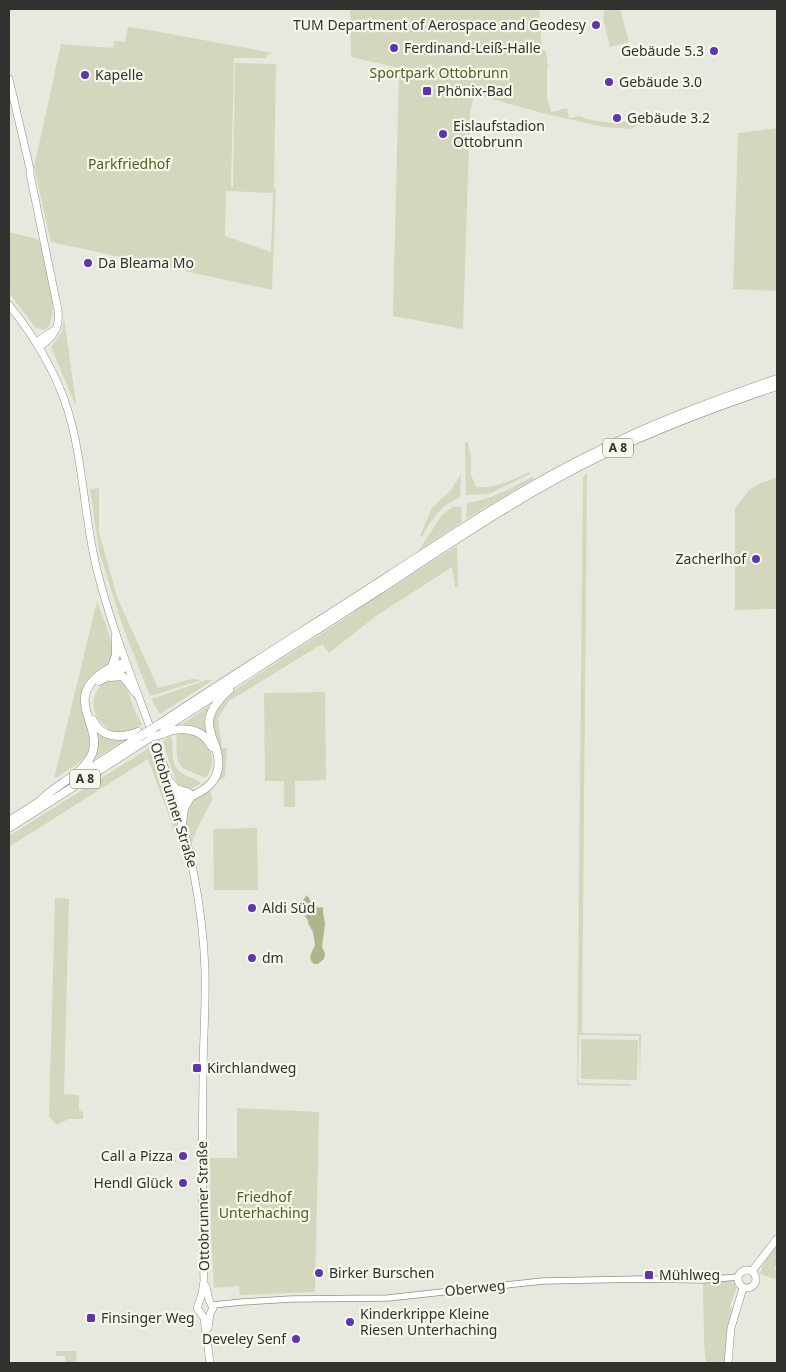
<svg xmlns="http://www.w3.org/2000/svg" width="786" height="1372" font-family="'Noto Sans',sans-serif">
<rect width="100%" height="100%" fill="#e8e9de"/>
<path fill="#d4d7bd" fill-rule="evenodd" d="M350,9H539L542,50L546,51L548,68H547V97L551,112L567,108L569,118L580,116C586,120 609,123 617,123C625,122 634,120 642,118L640,124L631,129L604,127L546,114L474,94L470,115L463,329L393,316L399,68L351,57Z
M605,9H620L629,42L610,47L603,18Z
M128,27L149,30L273,53L267,55V58H234L231,187H233L235,63L276,64L274,188L276,190L272,290L51,242L34,167L61,44L113,48L114,41L125,42ZM226,191L273,193L271,252L225,236Z
M777,128V291L733,289L738,133Z
M9,232L37,239C39,242 41,245 43,249C47,260 66,346 35,327L9,293Z
M64,318L76,404L74,402L51,347L62,332Z
M465,442H468L471,458V475L476,487C496,489 511,480 529,472L530,474L489,494L466,495Z
M461,474L460,497C441,506 432,518 422,537L420,536L432,508L451,490Z
M587,474L582,1033L641,1034L640,1084L639,1036L579,1035L578,1083L631,1084V1086L577,1085L583,476Z
M532,477L534,479L466,519L467,503C491,500 511,488 532,477Z
M777,477V609L735,610V508L749,490L759,484Z
M99,488V532L117,597L158,688L192,679L202,680L150,696L123,627L99,551L90,489Z
M453,507H461L462,522L419,550L442,515Z
M457,546L458,587H455L452,567L376,616L329,653L322,644L229,701L218,718L222,748H227L225,777L214,785L217,775L211,717L225,696L355,612L354,610Z
M97,601C102,616 121,654 108,666C99,674 88,676 84,690C83,696 86,706 87,713C93,758 92,755 54,779Z
M109,679H121C131,693 132,710 142,724C116,753 69,704 109,679Z
M207,680H213L160,714L151,699Z
M325,692L326,780L295,781V807H284V781H265L264,693Z
M212,704L207,713V735L198,727L181,725Z
M94,729L112,739L125,740L91,761Z
M177,733C186,734 195,733 203,739C214,748 215,770 205,778C198,774 189,772 183,768C175,762 176,742 177,733Z
M171,736C175,747 169,762 179,771C185,776 194,778 201,783L190,790C189,790 182,788 181,788C174,783 166,750 163,741Z
M149,748L170,803L189,866L186,863L148,759L9,847V836Z
M209,790L212,795V800L198,827L191,844C188,830 180,809 195,799C199,796 204,794 209,790Z
M257,828L258,890H214L213,829Z
M55,898L69,899L64,1094L79,1095V1110L83,1112V1119H69L56,1125L49,1116Z
M581,1039L638,1040L637,1080L581,1079Z
M237,1108L319,1112L315,1292L240,1295L239,1286L214,1288L211,1235L210,1158H237Z
M777,1245V1265L774,1269L777,1272L775,1279L760,1274L765,1260Z
M731,1281L735,1283L737,1286L730,1306L732,1310L728,1324L725,1362H706L704,1344L703,1283Z
M56,1351H77L76,1363H65V1356H56Z"/>
<path fill="#afb48b" d="M307,895L312,903L319,908L323,907V912L325,924L322,947L325,953L324,959L318,964H314C307,957 312,953 315,945L313,932L308,923V920L304,915V909L308,907L303,900Z"/>
<g fill="none" stroke-linecap="round" stroke-linejoin="round">
<defs>
<path id="minor" d="M213,1305L242,1302L291,1299L388,1298L543,1281L642,1279L703,1280L738,1277"/>
<path id="major" d="M9,79L30,169V174L58,310C60,327 54,338 39,347
M9,305C38,341 61,380 72,425C84,473 85,523 97,570C123,674 175,770 194,875C200,906 204,939 205,971C206,1006 203,1042 203,1077C202,1145 202,1213 204,1281L202,1294L197,1308L204,1318L210,1363
M36,342L56,329
M738 1279a9 9 0 1 1 18 0a9 9 0 1 1-18 0Z
M752,1271L777,1239
M206,1286L209,1300L213,1308L210,1314L208,1328
M728,1363L731,1328L743,1288"/>
<path id="highway" d="M112,666L116,655V636
M111,677L122,676C128,681 131,688 137,694
M99,681L127,666
M93,720C101,738 121,739 138,732
M158,725C235,674 313,625 390,575C458,531 525,486 598,451C656,422 716,400 777,379
M161,730C233,683 307,637 379,590C452,542 524,493 602,455C659,428 717,406 777,386
M162,734C181,726 202,727 212,747
M80,775L139,737
M168,780L176,789L187,792
M174,798L189,793
M41,800C56,784 83,775 92,754C103,727 66,701 98,676C107,669 115,665 125,663
M176,803C202,793 227,782 216,748C213,739 209,732 209,722C210,709 220,698 229,690
M9,821L45,798
M182,824L184,808L190,798
M9,828L151,737"/>
</defs>
<use href="#minor" stroke="#909287" stroke-width="7"/>
<use href="#major" stroke="#909287" stroke-width="8"/>
<use href="#highway" stroke="#909287" stroke-width="9"/>
<use href="#minor" stroke="#fff" stroke-width="5.5"/>
<use href="#major" stroke="#fff" stroke-width="7"/>
<use href="#highway" stroke="#fff" stroke-width="8"/>
<defs>
<path id="highway-bridge" d="M139,737L158,725
M151,737L162,734"/>
</defs>
<use href="#highway-bridge" stroke="#909287" stroke-width="9" stroke-linecap="butt"/>
<use href="#highway-bridge" stroke="#fff" stroke-width="8"/>
</g>
<g fill="#5d36ae" stroke="#f5f7eb" stroke-width="2">
<circle cx="596" cy="25" r="5"/>
<circle cx="394" cy="48" r="5"/>
<circle cx="714" cy="51" r="5"/>
<circle cx="85" cy="75" r="5"/>
<circle cx="609" cy="82" r="5"/>
<rect x="422" y="86" width="10" height="10" rx="2.5"/>
<circle cx="617" cy="118" r="5"/>
<circle cx="443" cy="134" r="5"/>
<circle cx="88" cy="263" r="5"/>
<circle cx="756" cy="559" r="5"/>
<circle cx="252" cy="908" r="5"/>
<circle cx="252" cy="958" r="5"/>
<rect x="192" y="1063" width="10" height="10" rx="2.5"/>
<circle cx="183" cy="1156" r="5"/>
<circle cx="183" cy="1183" r="5"/>
<circle cx="319" cy="1273" r="5"/>
<rect x="644" y="1270" width="10" height="10" rx="2.5"/>
<rect x="86" y="1313" width="10" height="10" rx="2.5"/>
<circle cx="350" cy="1322" r="5"/>
<circle cx="296" cy="1339" r="5"/>
</g>
<g text-anchor="middle" stroke-width="4.5" stroke-linejoin="round" paint-order="stroke">
<g fill="#f5f7eb" stroke="#6c6d66" stroke-width="1">
<rect x="603" y="438.5" width="30" height="19" rx="4"/>
<rect x="70" y="769.5" width="30" height="19" rx="4"/>
</g>
<g font-size="12" font-weight="bold" fill="#31322d">
<text x="618" y="452">A 8</text>
<text x="85" y="783">A 8</text>
</g>
<g font-size="14" fill="#31322d" stroke="#f5f7eb" text-anchor="start">
<text x="586" y="30" text-anchor="end">TUM Department of Aerospace and Geodesy</text>
<text x="404" y="53">Ferdinand-Leiß-Halle</text>
<text x="704" y="56" text-anchor="end">Gebäude 5.3</text>
<text x="95" y="80">Kapelle</text>
<text x="619" y="87">Gebäude 3.0</text>
<text x="437" y="96">Phönix-Bad</text>
<text x="627" y="123">Gebäude 3.2</text>
<text x="453" y="131">Eislaufstadion<tspan x="453" dy="16">Ottobrunn</tspan></text>
<text x="98" y="268">Da Bleama Mo</text>
<text x="746" y="564" text-anchor="end">Zacherlhof</text>
<text x="262" y="913">Aldi Süd</text>
<text x="262" y="963">dm</text>
<text x="207" y="1073">Kirchlandweg</text>
<text x="173" y="1161" text-anchor="end">Call a Pizza</text>
<text x="173" y="1188" text-anchor="end">Hendl Glück</text>
<text x="329" y="1278">Birker Burschen</text>
<text x="659" y="1280">Mühlweg</text>
<text x="360" y="1319">Kinderkrippe Kleine<tspan x="360" dy="16">Riesen Unterhaching</tspan></text>
<text x="101" y="1323">Finsinger Weg</text>
<text x="286" y="1344" text-anchor="end">Develey Senf</text>
</g>
<g font-size="14" fill="#585c1d" stroke="#f5f7eb">
<text x="439" y="78">Sportpark Ottobrunn</text>
<text x="129" y="169">Parkfriedhof</text>
<text x="264" y="1202">Friedhof<tspan x="264" dy="16">Unterhaching</tspan></text>
</g>
<g font-size="14" fill="#31322d" stroke="#f5f7eb">
<text transform="translate(174 805) rotate(73)" y="5">Ottobrunner Straße</text>
<text transform="translate(203 1206) rotate(-91)" y="5">Ottobrunner Straße</text>
<text transform="translate(475 1288) rotate(-6)" y="5">Oberweg</text>
</g>
</g>
<rect width="786" height="1372" fill="none" stroke="#31322d" stroke-width="20"/>
</svg>
